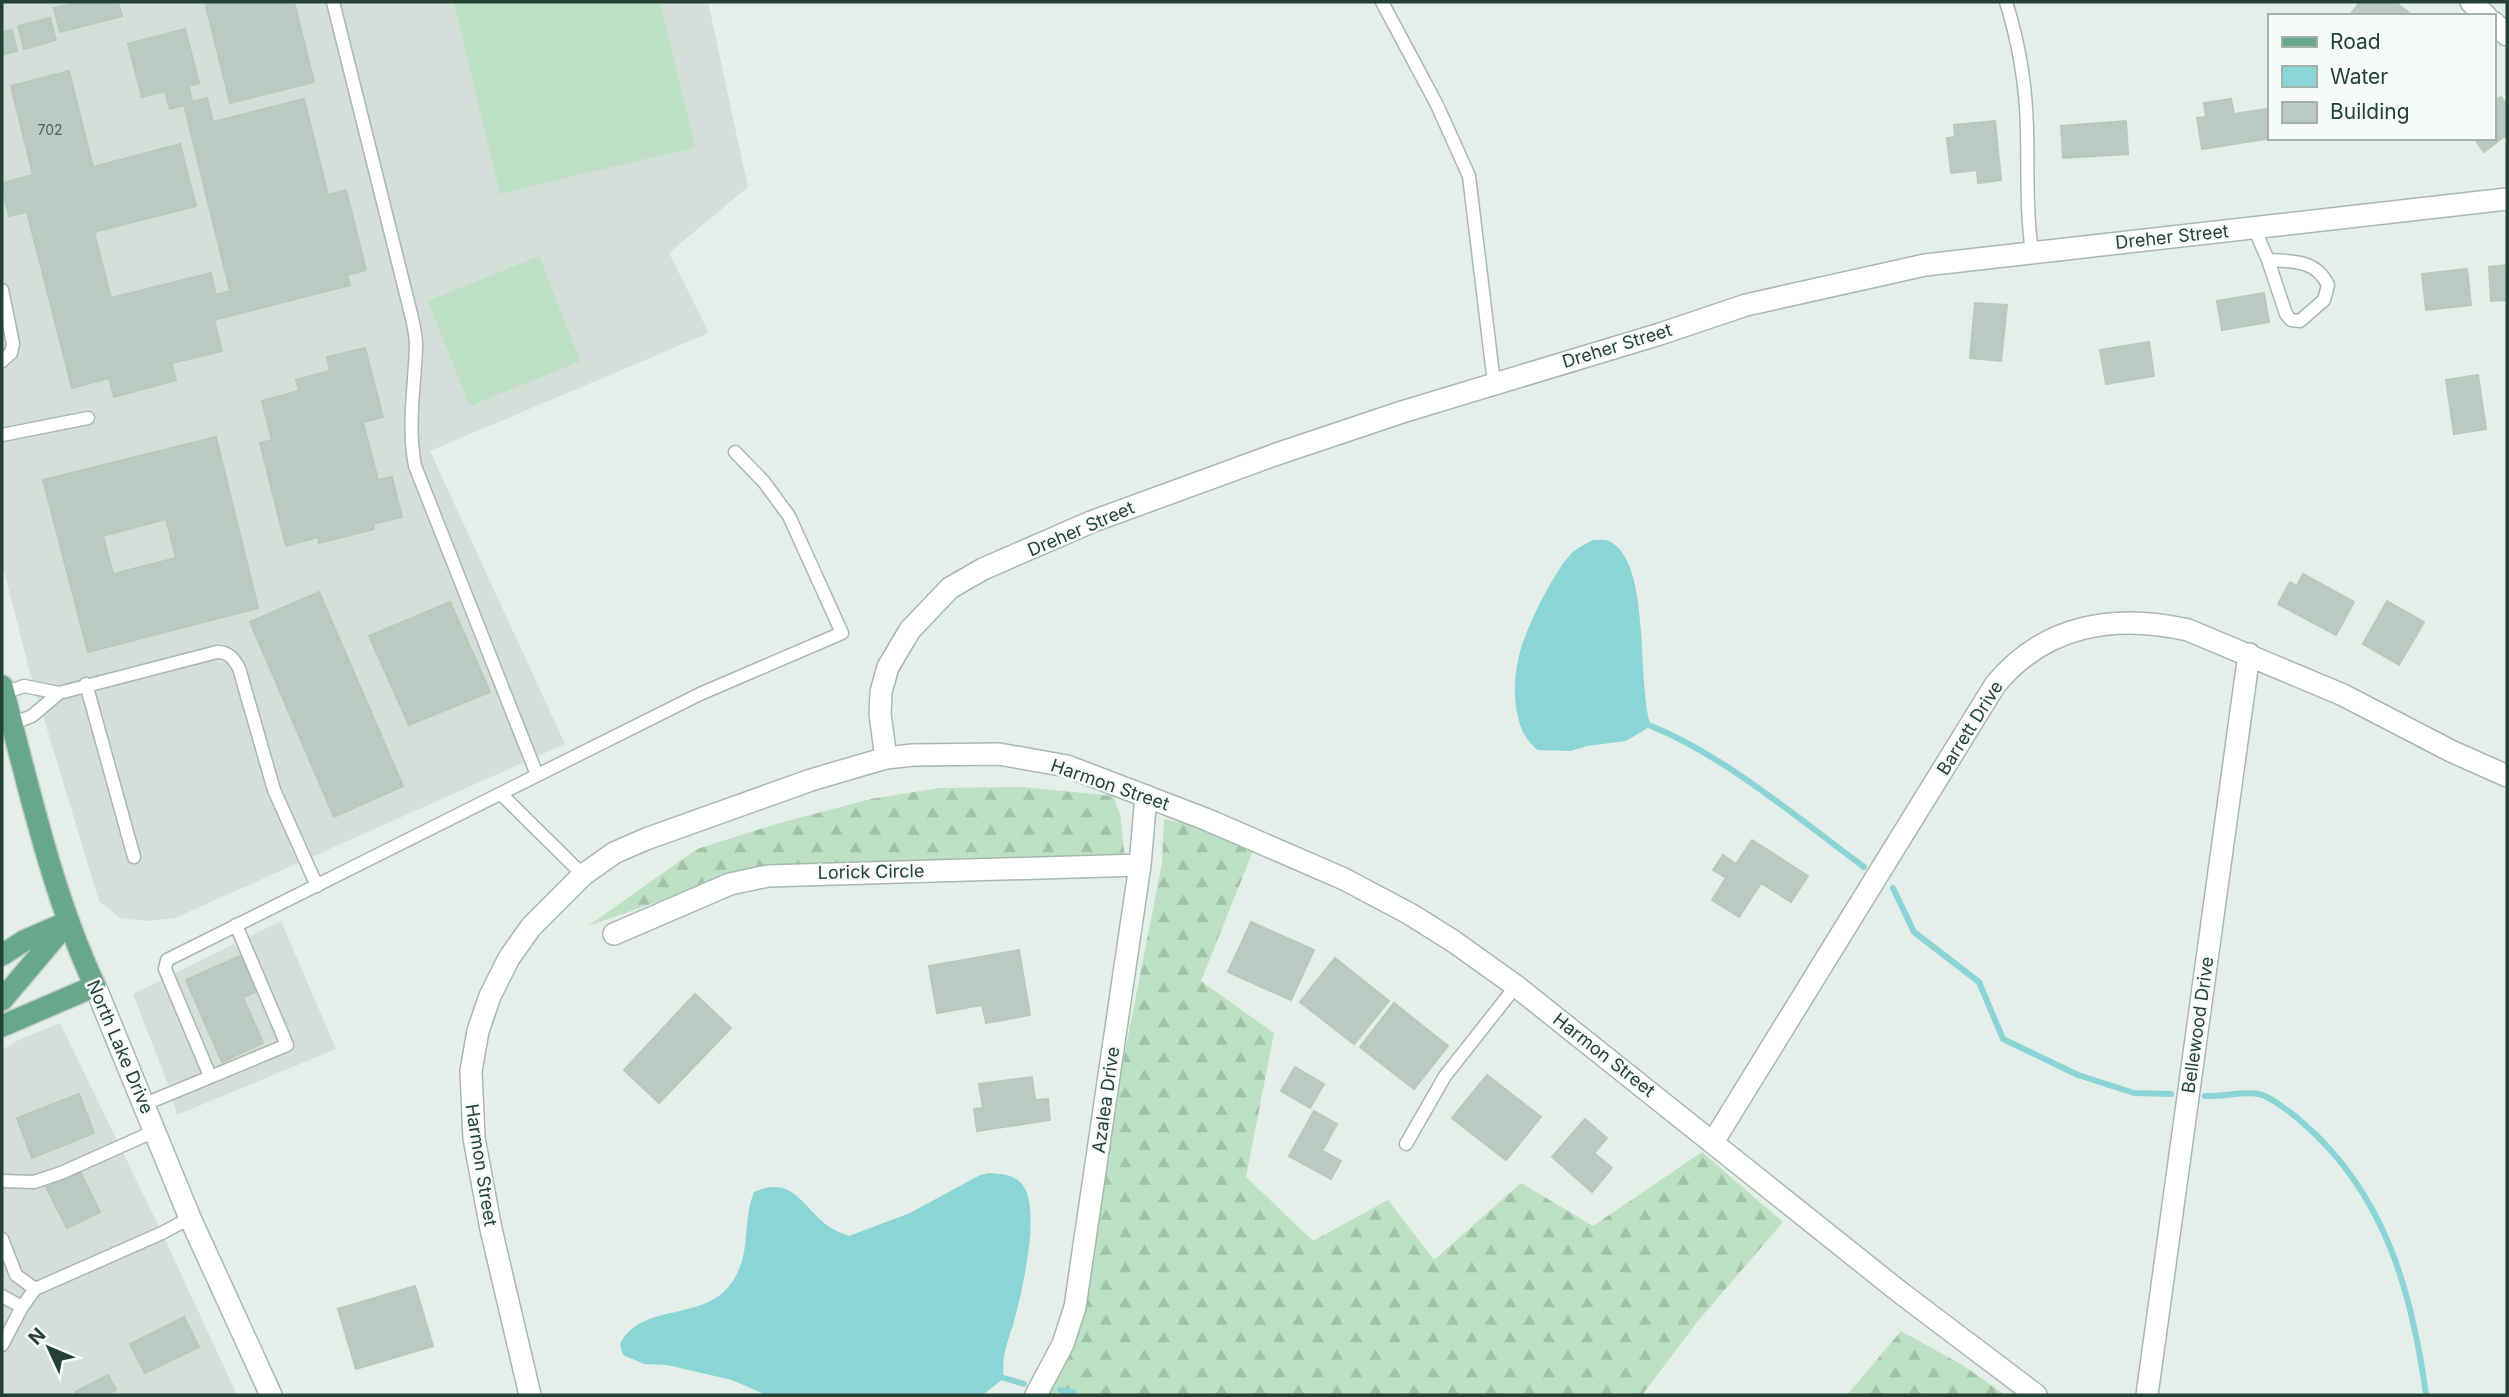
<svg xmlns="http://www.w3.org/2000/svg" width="2509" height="1397" font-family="Inter,sans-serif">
<defs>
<pattern id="forest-firs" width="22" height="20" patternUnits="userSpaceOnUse" patternTransform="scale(1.75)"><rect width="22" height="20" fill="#bde1c2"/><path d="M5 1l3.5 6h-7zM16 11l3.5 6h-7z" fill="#a2c2a7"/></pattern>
</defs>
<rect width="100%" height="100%" fill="#e5efe9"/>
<path fill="#d3dfd8" d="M2,2H708L748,187L669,253L709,333L430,451L565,744L175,918L146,921L120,918L99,901L29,669L2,563Z
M281,921L336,1049L177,1115L171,1092L133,994Z
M60,1023L162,1233L237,1395H2V1050L18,1040Z"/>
<path fill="url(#forest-firs)" d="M1023,787L1113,796L1120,814L1125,859L734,875L588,926L697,849L776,824L871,799L939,788Z
M1164,819L1205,828L1253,851L1201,981L1274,1033L1246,1177L1313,1241L1388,1200L1434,1260L1521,1183L1593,1226L1702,1152L1783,1222L1698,1321L1642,1395H1036L1075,1307L1162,863Z
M1901,1331L1964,1366L2005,1395H1847Z"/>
<path fill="#bde1c2" d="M454,2H660L695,147L500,194Z
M539,256L580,361L470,406L428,301Z"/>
<path fill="#8bd5d6" d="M1593,540C1598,540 1604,539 1609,541C1652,561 1636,684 1651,726L1626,741L1587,746L1571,751L1538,750C1513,733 1512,688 1518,660C1523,633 1552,575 1570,555C1576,548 1586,544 1593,540Z
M989,1173C1000,1174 1012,1174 1020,1182C1044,1203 1021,1297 1013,1325C1007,1343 1001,1358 1004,1378L983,1395H766L732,1380L667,1365L644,1364L623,1355L620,1344C641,1302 702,1322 730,1285C753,1254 741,1225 754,1192C790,1176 800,1202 824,1223C832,1229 840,1233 849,1236L910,1213L980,1175Z"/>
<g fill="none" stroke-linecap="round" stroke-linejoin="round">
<path stroke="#8bd5d6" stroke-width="6" d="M1651,726C1725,756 1799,819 1864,867
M1893,888L1914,932L1979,982L2003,1039L2078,1075L2134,1093L2171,1094
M2205,1096C2222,1097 2242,1091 2259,1094C2270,1096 2294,1115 2303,1123C2385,1194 2412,1292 2426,1395
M1004,1378L1024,1384
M1060,1390L1073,1392L1075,1395"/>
</g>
<path fill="#bacac2" stroke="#b7c9bf" stroke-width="2" fill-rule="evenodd" d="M80,2H118L122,16L60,32L54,8Z
M205,2H294L314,82L230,103Z
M2360,2H2395L2413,16H2349Z
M50,18L56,40L24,49L18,26Z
M185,29L199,83L189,86L192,102L207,98L213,122L304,99L328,195L346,190L366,270L347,275L350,285L214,320L222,351L172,363L176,380L114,397L109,378L72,388L27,212L9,216L2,186V183L33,175L11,86L69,71L93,167L180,144L196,206L94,232L111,298L211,273L216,295L230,291L184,105L170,109L165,91L142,97L128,44Z
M12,30L17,51L2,55V32Z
M2501,97L2507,105V134L2484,152L2474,138H2493V101Z
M2231,99L2234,114L2267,109L2269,138H2272L2202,149L2197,118L2206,117L2204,103Z
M1995,121L2001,180L1978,183L1977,170L1951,173L1947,138L1955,137L1954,125Z
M2126,121L2128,154L2063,158L2061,126Z
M2507,265V300L2491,301L2489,267Z
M2467,269L2471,305L2426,310L2422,274Z
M2264,293L2269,322L2222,330L2217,301Z
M1975,303L2007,305L2001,361L1970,358Z
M2149,342L2154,376L2106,384L2100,350Z
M365,348L383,417L363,422L378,480L392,477L402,517L373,524L374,529L319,543L318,537L286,546L260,443L272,440L262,401L299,391L296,380L330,371L327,357Z
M2478,375L2486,429L2454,434L2446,380Z
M216,437L258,608L88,652L43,480ZM166,519L176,558L113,574L103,536Z
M2303,574L2354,602L2336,635L2278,604L2290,582L2297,586Z
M319,592L403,786L334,817L250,622Z
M2387,601L2424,622L2399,665L2363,644Z
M450,602L490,692L409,725L369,636Z
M1752,840L1808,876L1791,902L1761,883L1739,917L1712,900L1726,878L1713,870L1723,855L1736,864Z
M1251,922L1314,950L1291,1000L1228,972Z
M1019,950L1030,1015L986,1023L982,1005L937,1013L929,966Z
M244,954L260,990L243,997L263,1043L222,1062L186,980Z
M1335,958L1389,1001L1354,1044L1300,1002Z
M695,994L731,1028L659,1103L624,1070Z
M1394,1003L1448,1046L1414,1089L1360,1047Z
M1295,1067L1324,1084L1310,1108L1281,1091Z
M1487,1075L1541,1117L1506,1160L1452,1118Z
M1032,1077L1035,1100L1048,1099L1050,1120L977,1131L974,1109L983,1108L979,1084Z
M79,1094L94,1133L32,1158L17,1118Z
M1314,1111L1337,1124L1322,1151L1341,1161L1331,1179L1289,1156Z
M1585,1119L1607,1138L1594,1153L1612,1168L1592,1192L1552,1157Z
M80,1171L100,1212L67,1228L46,1187Z
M415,1286L433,1346L356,1369L338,1309Z
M184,1317L199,1347L145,1373L130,1344Z
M108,1375L116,1390L106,1395H76L75,1392Z"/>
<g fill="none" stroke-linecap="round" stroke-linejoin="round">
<defs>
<path id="service" d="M333,2L409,306C412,319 416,332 416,345C415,387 407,423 415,466L537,775
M1382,2L1437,105L1469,176L1494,383
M2006,2C2019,43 2026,86 2027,129C2028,170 2026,211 2032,252
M2254,228L2268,260L2286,314L2291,320L2300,321L2324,300L2328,285C2316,260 2293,261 2268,260
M2,290L13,344L11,353L2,361
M2,435L88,418
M86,684L134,857
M4,693L24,686L59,693
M11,724L32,716L59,693L217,652C229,652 233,658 239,668L274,790L317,886
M501,794L583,875
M210,1076L165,969L167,960L700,694L842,633L789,516L764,482L735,452
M145,1104L287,1045L236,925
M1406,1144L1445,1076L1516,986
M2,1181L34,1182L61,1173L155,1131
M2,1239L16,1275L35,1289
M2,1296L22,1307
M2,1345L22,1307L35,1289L162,1233L190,1218"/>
<path id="minor" d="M2471,2L2486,16
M2493,22L2507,35
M886,758L880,714L881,692L888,667L910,630L950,588L983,569L1091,522L1274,455L1402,412L1660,334L1746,305L1925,265L2507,199
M614,934L730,884L768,876L1140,865
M1713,1142L1995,685C2044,625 2114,613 2188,630L2343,695L2451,751L2507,776
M1036,1395L1063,1344L1075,1307L1140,865L1146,796
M2147,1395L2249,654"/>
<path id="tertiary" d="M530,1395L491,1229L474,1138L471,1071L478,1031L490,996L509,958L531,927L583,875L614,853L646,839L811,780L886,758L913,755L999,754L1067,766L1208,820L1344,879L1410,914L1453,941L1516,986L1901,1293L2036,1395"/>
<path id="secondary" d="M95,986L190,1218L271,1395"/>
<path id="primary" d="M2,686C29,787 51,891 95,986L2,1026
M2,955L24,941L63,924
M2,1000L68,922"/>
</defs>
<use href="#service" stroke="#a7b8af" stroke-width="15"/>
<use href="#minor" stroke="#a7b8af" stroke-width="24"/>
<use href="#tertiary" stroke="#a7b8af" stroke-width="24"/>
<use href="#secondary" stroke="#a3bbaf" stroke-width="24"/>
<use href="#primary" stroke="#c1cac6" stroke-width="24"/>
<use href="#service" stroke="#fff" stroke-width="12"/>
<use href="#minor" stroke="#fff" stroke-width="21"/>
<use href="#tertiary" stroke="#fff" stroke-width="21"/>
<use href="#secondary" stroke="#fff" stroke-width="21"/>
<use href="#primary" stroke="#67a78e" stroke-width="21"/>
</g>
<g text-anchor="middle" stroke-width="5" stroke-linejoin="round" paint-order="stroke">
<g font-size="14" fill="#496458">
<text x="50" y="135">702</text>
</g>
<g font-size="18" fill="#234235" stroke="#f6fbf8">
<text transform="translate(2172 237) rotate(-6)" y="6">Dreher Street</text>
<text transform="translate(1617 346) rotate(-17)" y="6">Dreher Street</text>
<text transform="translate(1081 529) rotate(-23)" y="6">Dreher Street</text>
<text transform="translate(1970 728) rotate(-58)" y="6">Barrett Drive</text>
<text transform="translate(1110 785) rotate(19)" y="6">Harmon Street</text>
<text transform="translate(871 872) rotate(-1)" y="6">Lorick Circle</text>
<text transform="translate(2198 1025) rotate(-82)" y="6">Bellewood Drive</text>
<text transform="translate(120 1047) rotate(67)" y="6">North Lake Drive</text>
<text transform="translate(1604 1055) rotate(38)" y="6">Harmon Street</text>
<text transform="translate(1106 1100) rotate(-82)" y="6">Azalea Drive</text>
<text transform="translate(481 1165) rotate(81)" y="6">Harmon Street</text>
</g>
</g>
<rect width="2509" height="1397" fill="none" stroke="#234235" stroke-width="7"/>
<rect x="2268" y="14" width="228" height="126" fill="#f6fbf8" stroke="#a2b1aa" stroke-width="2"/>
<rect x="2282" y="37" width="35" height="10" fill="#67a78e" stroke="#a2b1aa" stroke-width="2"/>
<text x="2330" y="49" font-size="21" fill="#234235">Road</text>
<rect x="2282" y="66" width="35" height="21" fill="#8bd5d6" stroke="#a2b1aa" stroke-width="2"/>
<text x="2330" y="84" font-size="21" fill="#234235">Water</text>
<rect x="2282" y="102" width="35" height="21" fill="#bacac2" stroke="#a2b1aa" stroke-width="2"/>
<text x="2330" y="119" font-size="21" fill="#234235">Building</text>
<g transform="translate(49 1348) rotate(314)" stroke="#f6fbf8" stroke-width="5" paint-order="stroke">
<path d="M0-5L12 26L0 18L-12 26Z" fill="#234235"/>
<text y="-10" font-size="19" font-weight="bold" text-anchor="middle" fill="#234235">N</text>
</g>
</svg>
